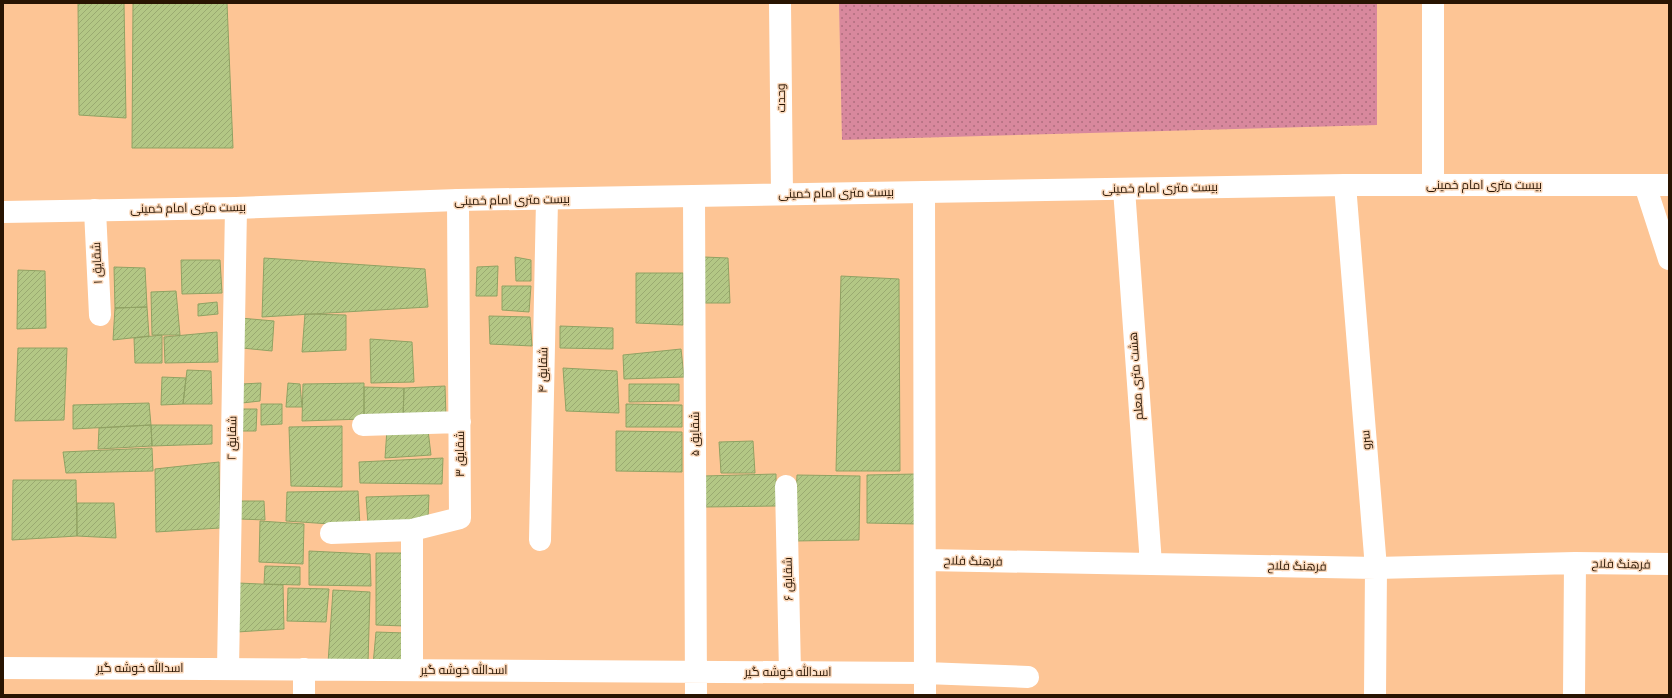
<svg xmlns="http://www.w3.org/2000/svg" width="1672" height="698" font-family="'Golos Text',Cairo,sans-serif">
<defs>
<pattern id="grass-dots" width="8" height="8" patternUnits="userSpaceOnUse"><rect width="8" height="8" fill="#d8889d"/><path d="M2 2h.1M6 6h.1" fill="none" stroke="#af6e7e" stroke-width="1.8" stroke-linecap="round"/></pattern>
<pattern id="building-hatch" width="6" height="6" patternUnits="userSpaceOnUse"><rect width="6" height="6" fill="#b3c785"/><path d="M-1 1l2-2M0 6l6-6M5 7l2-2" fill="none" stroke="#9aaa71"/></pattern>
</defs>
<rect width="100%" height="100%" fill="#fdc595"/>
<path fill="url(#grass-dots)" d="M839,3H1377V125L842,140Z"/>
<path fill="url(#building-hatch)" stroke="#90a263" d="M78,3H124L126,118L79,115Z
M133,3H227L233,148H132Z
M515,257L531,260V281H516Z
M704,257L728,258L730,303H705Z
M264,258L425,269L428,307L262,317Z
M181,260H220L222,293L182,294Z
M498,266L497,296H476L477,267Z
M114,267L145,268L147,307L115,308Z
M18,270L45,271L46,328L17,329Z
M636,273H683V325L636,323Z
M841,276L899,279L900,471H836Z
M502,286H531L529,312L502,310Z
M176,291L180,335H152L151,292Z
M217,302L218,314L198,316V304Z
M147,307L149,336L113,340L115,308Z
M305,314L346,315V350L302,352Z
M489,316L530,317L532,346L490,344Z
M240,318L274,321L272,351L242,348Z
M560,326L613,328V349L560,348Z
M217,332L218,362L165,363L164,337Z
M162,335V363H135L134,338Z
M370,339L412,342L414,382L371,383Z
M18,348H67L64,420L15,421Z
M681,349L684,377L624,379L623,355Z
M563,368L617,371L619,413L566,411Z
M187,370L211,371L212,404H183Z
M162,377L186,378L183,404L161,405Z
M261,383L260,401L242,403V384Z
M288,383L300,384L302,407H286Z
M364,383V419L302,421L303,384Z
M629,384H679V401L629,402Z
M445,386L446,418L403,419L404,388Z
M364,387L404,388L403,419H364Z
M149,403L151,425L73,429V405Z
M261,404H282V424L261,425Z
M626,404L682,405V427H626Z
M240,409H257L256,431H239Z
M151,425L152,446L98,449L99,428Z
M151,425H212V444L152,446Z
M342,426V487L291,486L289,427Z
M387,429L428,430L431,455L385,458Z
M616,431L682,432V472L616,471Z
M753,441L755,473H721L719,442Z
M152,448L153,471L66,473L63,452Z
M443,458L442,484L360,483L359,462Z
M219,462L220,528L156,532L155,469Z
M776,474V506L706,507L704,476Z
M916,474L918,524L867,523V475Z
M797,475L860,476L859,540L794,541Z
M13,480H76L77,536L12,540Z
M358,491L360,526L286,521L287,492Z
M429,495L428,519L368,524L366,497Z
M240,501H264L265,520L240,519Z
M77,503H114L116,538L77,536Z
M260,521L304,524L303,564L259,562Z
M309,551L370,554L371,586L309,585Z
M376,553H404L405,626L376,625Z
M265,566L300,567V585L264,584Z
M238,583L283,585L284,629L237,632Z
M288,588L329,589L326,622L287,621Z
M333,590L370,592L368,664L328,663Z
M376,632L405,633L412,670L373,665Z"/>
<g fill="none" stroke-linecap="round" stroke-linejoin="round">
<path stroke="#fff" stroke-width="22" d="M1345,185L1376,568L1375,695
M1433,185V3
M1645,185L1669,259
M1124,189L1151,564
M924,192L925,695
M694,196L696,695
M95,210L100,315
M363,425L460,422
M786,486L790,672
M331,533L412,530
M540,540L547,200
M925,560L1376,568L1575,563L1669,564
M3,668L925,673L1028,677
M228,669L236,208
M304,669V695
M412,670V530L460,518L458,200
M1574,695L1575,563"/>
<path stroke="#fff" stroke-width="22" d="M780,3L782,194
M3,212L236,208L458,200L924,192L1345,185H1669"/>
</g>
<g text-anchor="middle" stroke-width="3" stroke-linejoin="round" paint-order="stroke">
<g font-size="12" fill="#281402" stroke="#fad8bb">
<text transform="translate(781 98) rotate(-91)" y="4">وحدت</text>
<text x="1484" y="189">بیست متری امام خمینی</text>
<text transform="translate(1160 188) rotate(-1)" y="4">بیست متری امام خمینی</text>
<text transform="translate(836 193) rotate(-1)" y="4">بیست متری امام خمینی</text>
<text transform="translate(512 200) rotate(-1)" y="4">بیست متری امام خمینی</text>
<text transform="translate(188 208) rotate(-1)" y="4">بیست متری امام خمینی</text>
<text transform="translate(97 263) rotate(-93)" y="4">شقایق ۱</text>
<text transform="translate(543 370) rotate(-89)" y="4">شقایق ۴</text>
<text transform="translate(1136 376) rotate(-94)" y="4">هشت متری معلم</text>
<text transform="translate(695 434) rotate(-90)" y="4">شقایق ۵</text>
<text transform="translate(232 438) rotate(-89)" y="4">شقایق ۲</text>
<text transform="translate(1366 440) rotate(-95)" y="4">سرو</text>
<text transform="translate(460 454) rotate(-90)" y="4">شقایق ۳</text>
<text transform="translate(973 561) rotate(1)" y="4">فرهنگ فلاح</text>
<text transform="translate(1621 564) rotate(1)" y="4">فرهنگ فلاح</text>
<text transform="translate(1297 566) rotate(1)" y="4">فرهنگ فلاح</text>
<text transform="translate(788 579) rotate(-91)" y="4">شقایق ۶</text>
<text x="140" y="672">اسدالله خوشه گیر</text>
<text x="464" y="674">اسدالله خوشه گیر</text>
<text x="788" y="676">اسدالله خوشه گیر</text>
</g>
</g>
<rect width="1672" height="698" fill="none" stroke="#281402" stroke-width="8"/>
</svg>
